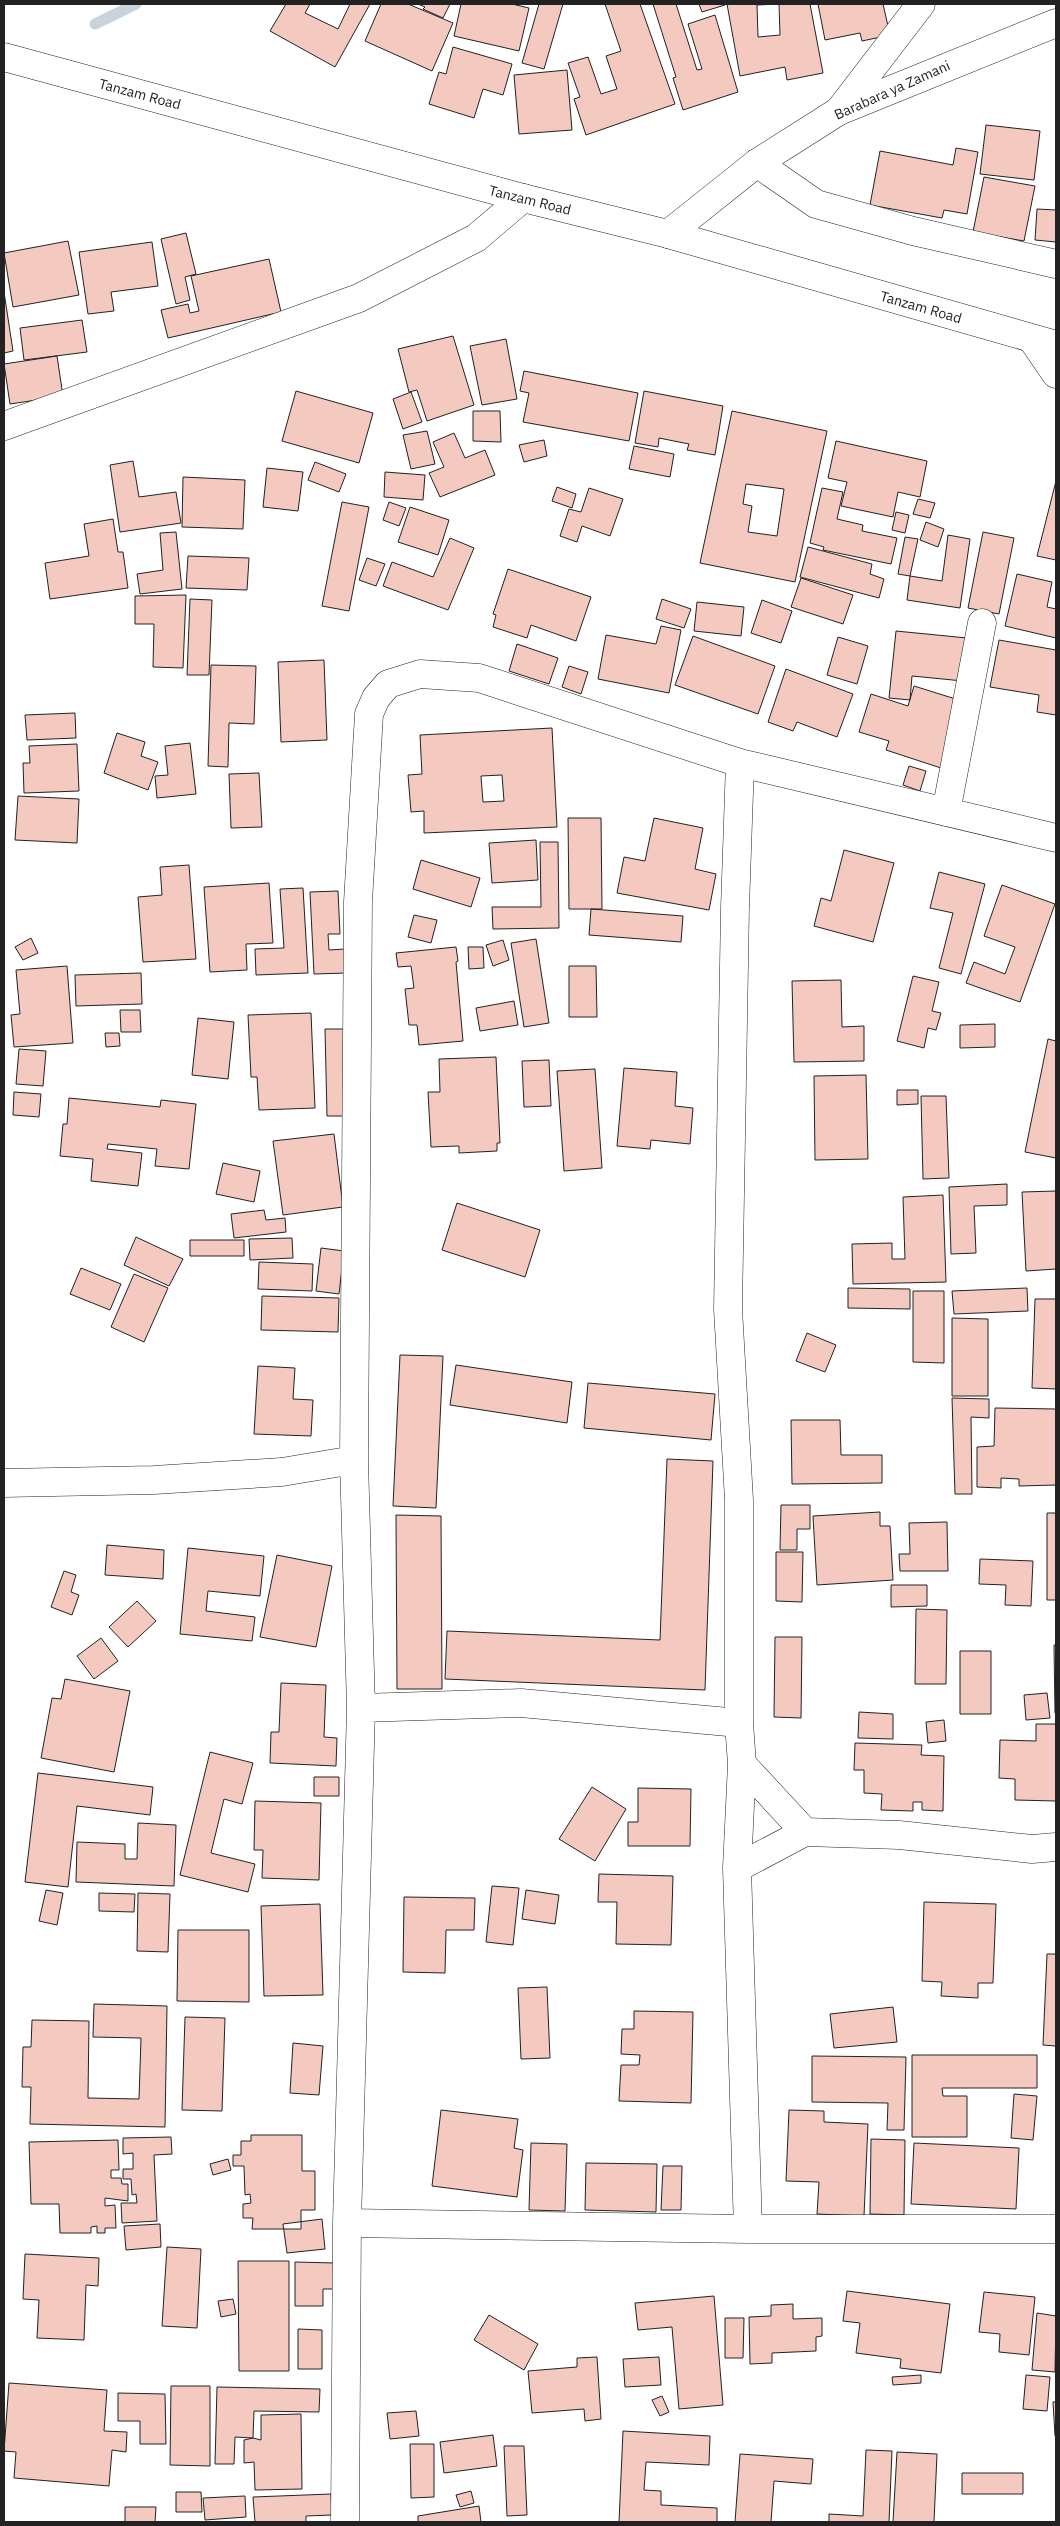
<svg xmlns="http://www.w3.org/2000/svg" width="1060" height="2526" font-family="'IBM Plex Sans',sans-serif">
<rect width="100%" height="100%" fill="#fff"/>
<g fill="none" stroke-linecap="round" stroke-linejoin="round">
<path stroke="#c7d3dd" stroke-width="11" d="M95,24L136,4"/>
</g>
<path fill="#f3c9c0" stroke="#222" fill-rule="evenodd" d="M286,4H310L305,13L338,29L350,4H370L335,67L270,31Z
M381,4H408L453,23L432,71L365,41Z
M418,4H450L443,18L423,9L425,7Z
M461,4H512L529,8L519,51L454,36Z
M539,4H563L544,69L522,63Z
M605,4H640L675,104L586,135L574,99L580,97L568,63L588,57L601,94L617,89L606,56L621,51Z
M653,4H676L697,70L702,69L688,24L715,15L738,92L683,110L673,78L676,77Z
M699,4H724L725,5L702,12Z
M727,4H810L823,73L787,80L785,67L740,76ZM779,4L780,35L758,37L757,5Z
M818,4H883L890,35L862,41L860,33L825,40Z
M453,47L512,64L503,95L483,89L474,118L429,104L439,72L446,74Z
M567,70L572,130L519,134L514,75Z
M986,125L1040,131L1034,180L980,174Z
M956,148L978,152L967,214L944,210L942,218L870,205L880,151L953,165Z
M984,177L1035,186L1024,241L973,232Z
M1037,209L1056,210V242L1035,240Z
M186,233L196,274L185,277L190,300L176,304L161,239Z
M68,241L79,295L13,307L4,253Z
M152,242L158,286L111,292L114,311L88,314L79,252Z
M269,259L281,312L168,338L161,310L188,304L190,313L199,311L191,276Z
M4,292L13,351L4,353Z
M82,320L87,352L24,360L20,328Z
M453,336L474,405L427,421L417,390L409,392L398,349Z
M506,339L517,399L482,405L470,346Z
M57,356L63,396L10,404L4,364Z
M524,371L638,393L629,441L523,422L529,393L520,391Z
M296,391L373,413L359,463L282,441Z
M644,391L723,406L715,455L687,450L689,444L659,438L658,447L635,443Z
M411,392L422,422L403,429L393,399Z
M473,411H500L501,442L473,441Z
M732,411L827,431L795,582L700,563ZM746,484L784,489L777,536L748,532L752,506L743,504Z
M427,431L435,464L411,469L403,435Z
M454,433L465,458L485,450L495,475L440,497L429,473L444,467L433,442Z
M544,440L547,456L524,462L519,445Z
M836,441L927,461L920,497L898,492L893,517L841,506L847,482L828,478Z
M634,446L674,454L670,477L629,469Z
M133,461L139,497L176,492L181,523L120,532L110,465Z
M315,462L346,474L339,492L308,480Z
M267,468L303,472L298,511L263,507Z
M385,472L425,475L423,500L384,497Z
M183,477L245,480L243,529L182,527Z
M1056,481V560L1037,556Z
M557,487L576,494L572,508L552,501Z
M589,488L623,499L610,536L582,526L577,542L560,536L569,509L581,512Z
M822,488L843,492L837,519L863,525L862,531L897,538L891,564L823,550L824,547L810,543Z
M918,499L935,503L930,518L913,514Z
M342,502L369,507L349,611L322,606Z
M389,502L406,508L399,526L383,520Z
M410,507L449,520L438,555L398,542Z
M896,512L909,515L905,533L892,530Z
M113,519L118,552H123L128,588L50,599L45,563L89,556L84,524Z
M926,522L944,529L938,547L920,540Z
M176,532L182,589L140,594L137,574L163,570L160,533Z
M983,532L1014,538L999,614L968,608Z
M948,535L970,539L960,608L907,600L910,576L942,581Z
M905,537L918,539L910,576L898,574Z
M450,538L474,548L448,610L383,586L392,562L433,577Z
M808,547L872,564L870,574L884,579L879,598L800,577Z
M188,556L249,558L247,590L186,588Z
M367,558L385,564L376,586L359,580Z
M508,569L591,597L576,641L531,625L527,638L493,627L496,615L493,614Z
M1017,574L1052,582L1047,607L1056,609V638L1005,626Z
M801,578L853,595L843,624L791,607Z
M186,595L183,668L153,667L154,624H135V596Z
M190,599L212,600L209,675H187Z
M662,599L691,609L684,628L656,619Z
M762,600L792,611L781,643L751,633Z
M697,602L744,607L741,636L694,631Z
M661,626L681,630L669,693L598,679L606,635L656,644Z
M896,631L967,638L963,681L912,676L910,700L889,698Z
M693,636L775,666L758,714L675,685Z
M838,637L868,646L857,684L827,675Z
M999,640L1056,650V715L1037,712L1039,695L990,687Z
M517,644L558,658L549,684L509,671Z
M324,660L327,740L281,742L278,662Z
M211,665L256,666L254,724L229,723L228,767L208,766Z
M569,666L588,672L581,694L562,687Z
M786,669L853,694L837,737L797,722L793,731L768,722Z
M914,686L962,701L941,768L886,750L889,741L859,732L871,694L908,706Z
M75,713L76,738L27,740L25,715Z
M552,728L557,827L424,833V811L411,812L408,775L422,774L420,735ZM502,775L504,801L483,802L481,776Z
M117,733L145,742L141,756L158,762L148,790L104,773Z
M190,743L196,794L157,798L155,776L168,775L165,746Z
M77,744L79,791L24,793L23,763H30L29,746Z
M909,766L926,771L920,791L903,785Z
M259,773L262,827L231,828L229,774Z
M18,796L79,799L77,843L15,840Z
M568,818H601L602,909H569Z
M654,818L703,828L695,869L716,874L709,910L617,893L624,857L645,861Z
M536,840L538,880L492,883L489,843Z
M540,842H558L559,928L493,929L492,907H541Z
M844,850L894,863L873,942L814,926L821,898L831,901Z
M421,860L480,878L471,907L413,889Z
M189,865L196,959L143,962L138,897L162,895L160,867Z
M939,872L985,884L961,974L939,968L953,913L930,908Z
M269,883L273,943L246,944L247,970L210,972L204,887Z
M1002,885L1055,904L1020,1002L966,983L974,962L1005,974L1015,947L984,936Z
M303,888L308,973L256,975L255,949L284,948L280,889Z
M338,891L340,934H328L329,950L345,949L347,973L314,974L310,892Z
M591,909L683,916L681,942L589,935Z
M414,915L437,920L431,943L408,937Z
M31,938L38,953L23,960L15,947Z
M536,939L549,1023L524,1027L511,943Z
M503,940L509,960L493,966L486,945Z
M456,947L458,961L456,962L463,1041L419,1045L417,1025H409L405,989L414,988L411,966L398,967L396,953Z
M468,947H483L484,968L469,969Z
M67,966L73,1043L14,1047L11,1015L20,1014L16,970Z
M569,966H596L597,1017H569Z
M141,973L142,1004L76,1006L75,975Z
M913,976L939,982L932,1011L941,1013L936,1030L928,1028L924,1048L897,1041Z
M841,980L842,1027L864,1026V1061L794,1062L792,981Z
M514,1001L518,1025L480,1031L476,1008Z
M120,1010H140L141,1032H121Z
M311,1013L315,1108L259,1110L257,1077H251L248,1015Z
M198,1018L234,1022L228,1079L192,1075Z
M995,1024V1047L960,1048V1025Z
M325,1029H345L347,1116H327Z
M105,1033H119L120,1046L106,1047Z
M1048,1039L1056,1041V1158L1025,1152Z
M19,1049L46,1051L43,1086L16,1084Z
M496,1057L500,1143H497V1151L459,1153V1146L431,1147L428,1092H440L439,1059Z
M549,1060L551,1106L524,1107L522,1061Z
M624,1068L677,1072L675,1106L693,1108L690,1144L651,1140L650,1149L617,1146Z
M595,1069L602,1168L564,1171L557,1071Z
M866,1075L868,1159L815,1160L814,1076Z
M897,1090H918V1104L897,1105Z
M14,1092L41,1094L39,1117L13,1115Z
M921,1096H946L949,1178L923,1179Z
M69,1098L160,1107L161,1100L196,1104L189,1169L155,1166L157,1149L108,1144L107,1149L142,1153L138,1186L91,1181L93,1159L60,1156L63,1124H67Z
M334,1134L343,1207L283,1215L273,1141Z
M223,1163L260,1171L254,1202L216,1194Z
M1007,1184V1205L974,1206L976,1253L951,1254L949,1187Z
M1056,1191V1269L1026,1271L1022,1192Z
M943,1195L946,1282L853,1284L852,1244L892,1243V1259H905L903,1197Z
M457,1203L540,1230L525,1277L442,1250Z
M264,1210L266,1220L285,1218L286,1232L234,1238L231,1214Z
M136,1237L183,1259L169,1286L124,1265Z
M292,1238L293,1258L250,1260L249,1239Z
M190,1240H244V1256H190Z
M321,1248L344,1251L339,1294L316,1291Z
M259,1262L313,1264L312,1291L258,1289Z
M81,1268L121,1284L110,1310L70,1294Z
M134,1274L168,1288L144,1342L111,1327Z
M848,1288L910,1289V1309L848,1308Z
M1027,1288L1028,1311L954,1314L952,1291Z
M913,1291H944V1363L913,1362Z
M262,1296L339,1298L338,1332L261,1330Z
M1035,1299H1056V1389L1032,1388Z
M952,1318L988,1319V1396H952Z
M807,1333L836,1345L825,1372L796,1361Z
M400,1355L443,1356L436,1508L393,1506Z
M456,1365L572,1382L567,1423L450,1405Z
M258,1366L295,1368L293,1399L313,1400L311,1436L254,1434Z
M588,1383L715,1394L711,1440L584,1428Z
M952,1398L989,1399V1418L971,1417L972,1494H955Z
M995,1408L1056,1409V1485L1019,1486V1479L1001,1478V1488L977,1487V1447L994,1446Z
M791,1420H840L841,1455H882V1483L792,1484Z
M667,1459L713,1461L705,1690L445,1679L447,1631L660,1640Z
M781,1505H810V1529H797V1550H780Z
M880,1512V1526H890L893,1580L817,1585L813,1516Z
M1047,1513H1056V1600H1047Z
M396,1515L441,1516L442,1689H397Z
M947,1522L948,1571H900L899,1554H910L909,1523Z
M107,1545L164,1550L163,1579L105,1575Z
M188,1548L264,1556L260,1596L208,1591L206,1611L255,1617L252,1641L180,1634Z
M776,1552H803L802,1602L776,1601Z
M277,1555L332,1566L316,1647L260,1637Z
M980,1559L1033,1561L1031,1606L1005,1605L1006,1585L979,1584Z
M64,1571L76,1575L71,1592L79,1595L72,1615L51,1607Z
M891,1585H927V1606L891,1607Z
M137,1601L156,1621L128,1647L109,1627Z
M916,1609L947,1610L946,1684H915Z
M775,1637H802L801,1718L774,1717Z
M101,1638L118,1661L94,1679L77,1656Z
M1054,1645H1056V1713H1055Z
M960,1651H991V1714H960Z
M65,1679L130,1691L114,1772L41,1758L52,1698L61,1699Z
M281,1683L326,1685L324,1737L337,1738L336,1766L270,1763L271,1732H279Z
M1047,1693L1050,1718L1026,1720L1024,1695Z
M859,1712L893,1714V1739L858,1738Z
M944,1720L946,1741L928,1743L926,1722Z
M1036,1724H1056V1801L1015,1800V1779L999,1778L1000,1740L1036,1741Z
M855,1743L922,1745L921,1755L944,1756L943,1811L922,1810V1802H913V1811L881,1810L882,1794L864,1793V1770H854Z
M210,1752L253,1763L242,1804L224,1799L211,1853L255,1864L248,1892L180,1875Z
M38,1773L153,1787L150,1815L77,1806L68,1887L25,1882Z
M314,1777H339V1796H314Z
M592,1787L626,1809L595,1861L559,1839Z
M638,1788L691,1789L690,1846H628V1822H638Z
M255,1801L321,1803L319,1880L262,1878L263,1850H254Z
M138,1823L176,1825L174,1886L76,1882L77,1842L125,1844V1859H137Z
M599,1874L673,1876L671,1945L616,1944L617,1902H598Z
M492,1886L519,1888L513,1945L486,1942Z
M46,1890L63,1893L57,1925L39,1921Z
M526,1890L559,1895L555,1924L522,1919Z
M99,1893L135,1894L134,1912L99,1911Z
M138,1893L170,1894L168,1952L137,1951Z
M404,1897L475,1898L474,1930H446L445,1973L403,1972Z
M924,1902L996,1904L993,1983H978V1998L941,1996L942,1982L922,1981Z
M320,1904L323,1995L264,1996L261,1906Z
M178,1930H249V2002L177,2001Z
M1047,1954H1056V2046L1043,2045Z
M547,1987L550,2058L521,2059L518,1988Z
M94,2004L167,2006L165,2127L30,2124L31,2087H22L23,2047H31L32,2020L89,2021L88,2098L139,2099L141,2038L93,2037Z
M893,2007L897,2042L834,2048L830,2014Z
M634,2011L693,2012L691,2103L619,2101L621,2065H639L640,2055L621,2054L622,2029H634Z
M185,2017L225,2018L222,2111L182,2110Z
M293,2043L323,2046L319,2095L290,2093Z
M912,2055H1037V2088H942L943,2096H967V2137H912Z
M812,2056L906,2057L904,2130H887L888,2103L812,2102Z
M1014,2094L1037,2096L1033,2140L1011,2138Z
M441,2110L518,2119L514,2148L523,2150L517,2197L432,2186Z
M789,2110L824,2111V2122L868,2124L864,2216L817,2214L819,2182L786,2181Z
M251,2135H302V2171H315V2210H301V2229H252L253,2218H243V2204L251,2203L250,2194L245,2195L244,2166H233V2155H241V2141H251Z
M171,2137L172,2154L154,2155L157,2221L122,2223L121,2203H137L136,2194L132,2195L131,2179H123V2169H133V2153L123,2154V2138Z
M871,2139L905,2140L904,2215L870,2214Z
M118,2140L119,2170H111V2178H121L122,2184H128V2201L105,2198V2206L115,2205L116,2228H105V2233H97V2226L91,2227V2233H60L59,2204H31L29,2142Z
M531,2143L567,2144L565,2211L529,2210Z
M914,2143L1019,2148L1016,2209L911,2204Z
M228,2159L231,2170L213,2175L210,2164Z
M586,2163L657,2164L656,2212L585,2210Z
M663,2166H682L681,2210H661Z
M322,2219L325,2249L287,2253L283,2224Z
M160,2224L161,2247L126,2250L124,2226Z
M167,2247L201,2249L197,2328L162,2326Z
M25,2254L99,2258L98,2286L86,2285L84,2340L37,2338L39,2300L23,2299Z
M238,2261H289V2371H239Z
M295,2262L335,2263V2289H323V2306H295Z
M847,2291L950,2304L941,2373L900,2368L901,2359L856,2353L860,2323L843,2321Z
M984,2292L1035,2297L1029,2355L999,2352L1000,2334L979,2332Z
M714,2296L723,2405L679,2409L672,2327L638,2330L635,2303Z
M233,2299L236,2314L221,2317L218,2301Z
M793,2304V2319L822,2318V2336L816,2337V2351L772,2353V2363L750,2364L749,2317L771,2316V2305Z
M1037,2313L1056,2316L1055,2372L1032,2370Z
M489,2315L538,2344L524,2370L474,2340Z
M725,2318H744L743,2358H725Z
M298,2329L322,2330V2369H298Z
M597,2357L601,2419L585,2421L584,2409L532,2413L528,2371L577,2367V2358Z
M659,2357L661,2385L625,2387L623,2359Z
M921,2375V2383L893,2385L892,2377Z
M1026,2375L1050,2377L1047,2411L1023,2409Z
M9,2383L107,2390L104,2431L127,2432L126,2452L112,2450L109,2486L14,2478L16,2452L4,2451Z
M171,2386H210V2466L170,2465Z
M217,2387L320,2389L319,2412L254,2411L253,2438L235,2437L234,2464H215Z
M118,2393L165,2394L166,2444H140V2421H118Z
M662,2396L669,2412L660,2416L652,2400Z
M1053,2402H1056V2436H1055Z
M416,2411L419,2436L390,2439L387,2413Z
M301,2414L302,2489L255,2490L254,2462L244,2463V2440L253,2438L261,2440V2415Z
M623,2431L710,2436L709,2465L646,2462L644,2490L661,2491V2505L717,2508V2522H619Z
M493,2435L497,2466L444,2473L440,2442Z
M410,2444H434V2497L411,2498Z
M504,2446H524L527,2515L507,2516Z
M866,2450L892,2451L889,2522H829V2514L863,2516Z
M897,2452L937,2454L934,2522H893Z
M740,2454L813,2459L811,2484L774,2481L771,2522H735Z
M962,2473H1023V2494H962Z
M471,2491L474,2503L460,2507L456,2495Z
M176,2492H201L202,2512H176Z
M331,2494L332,2515L306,2516V2522H255L253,2497Z
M245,2496L246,2517L205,2520L203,2498Z
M479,2506L481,2522H418V2516Z
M125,2507H156L155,2522H125Z"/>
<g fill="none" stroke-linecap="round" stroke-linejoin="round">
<defs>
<path id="minor" d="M839,111L921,4
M757,163L816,204L913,231L1056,264
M1032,339L1056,374
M740,763L735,908L728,1309L739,1500V1723L742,1764L737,1868L748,2229
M946,812L982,623
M4,1483L154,1480L282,1472L354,1460
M361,1708L521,1703L739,1723
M742,1764L805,1832
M737,1868L805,1832L899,1835L1032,1849L1056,1847
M347,2223L748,2229H1056
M345,2522L347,2223L361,1708L354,1460L358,902L369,714L376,698L388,684L420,674L479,678L740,763L1056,838"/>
<path id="tertiary" d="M668,234L757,163L839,111L1056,23"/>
<path id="secondary" d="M4,426L359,298L476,238L523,198"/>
<path id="trunk" d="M4,57L523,198L668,234L1056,345"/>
</defs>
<use href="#minor" stroke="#222" stroke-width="29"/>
<use href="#tertiary" stroke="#222" stroke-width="29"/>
<use href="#secondary" stroke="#222" stroke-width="29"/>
<use href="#trunk" stroke="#222" stroke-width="29"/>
<use href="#minor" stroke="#fff" stroke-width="28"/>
<use href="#tertiary" stroke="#fff" stroke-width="28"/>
<use href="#secondary" stroke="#fff" stroke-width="28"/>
<use href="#trunk" stroke="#fff" stroke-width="28"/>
</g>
<g text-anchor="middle" stroke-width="4" stroke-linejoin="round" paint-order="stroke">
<g font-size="14" fill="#222" stroke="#fff">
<text transform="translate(892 90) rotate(-24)" y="5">Barabara ya Zamani</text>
<text transform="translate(140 94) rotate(15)" y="5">Tanzam Road</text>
<text transform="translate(530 200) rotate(14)" y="5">Tanzam Road</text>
<text transform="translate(921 307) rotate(16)" y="5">Tanzam Road</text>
</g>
</g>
<rect width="1060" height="2526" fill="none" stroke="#222222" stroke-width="10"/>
</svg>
